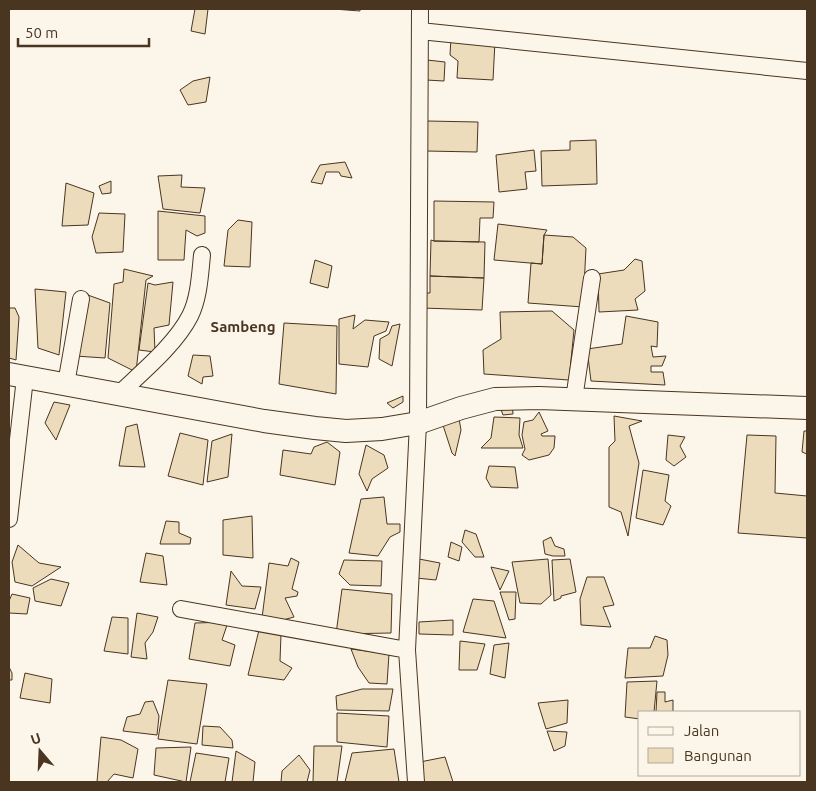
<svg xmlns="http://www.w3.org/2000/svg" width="816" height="791" font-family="Ubuntu,sans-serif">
<rect width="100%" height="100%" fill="#fbf6e9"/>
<path fill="#ecdcbc" stroke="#4a3520" d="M195,9H208L205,34L191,31Z
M333,9H360V11Z
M451,38L495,41L493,80L457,78L458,61L450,55Z
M427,60L445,62L444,81L426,80Z
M210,77L206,102L188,105L180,90L193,81Z
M427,121L478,122L477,152L426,151Z
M596,140L597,184L542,186L541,151L570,150V141Z
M534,150L536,171L525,172L527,189L499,192L496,155Z
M345,162L352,178L341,176L339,172H326L322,184L311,182L320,165Z
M182,175L181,187L205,188L200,213L163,209L158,176Z
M111,181V193L102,194L99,186Z
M66,183L94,193L88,225L62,226Z
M434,201L494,202L493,218H480L479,242L434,241Z
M158,211L205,216V233L197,236L186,230L184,260H158Z
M99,213L125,214L123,252L96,253L92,237Z
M238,220L252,222L250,267L224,266L228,230Z
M498,224L547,230L544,235L542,264L494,260Z
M544,235L573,237L586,248L583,307L528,303L531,263L542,264Z
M431,240L434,241L485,242L484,278L430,276Z
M635,259L642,261L645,291L635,299L638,310L599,312L598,274L624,270Z
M315,260L332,266L328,288L310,283Z
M124,269L153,276L146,280L136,372L108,358L114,284L123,282Z
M430,276L484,278L482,310L422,308L423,293H430Z
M173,282L169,325L154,328L155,352L139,350L148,283L155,285Z
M35,289L66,292L59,355L38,348Z
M85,294L110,303L105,358L75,356Z
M9,308H15L19,317L16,360L9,358Z
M552,311L574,330L569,380L484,374L483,350L501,339L500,312Z
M355,315L353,329L365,320L389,322L386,331L374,336L368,367L339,364V319Z
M626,316L658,322L657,347L651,346L653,357L666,356L662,366H651V372H663L665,385L591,381L587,349L622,344Z
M284,323L337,326L336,394L279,384Z
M400,324L392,366L379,359L380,339L389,334L392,326Z
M193,355L210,356L213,376L203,377L202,384L188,376Z
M403,396V402L393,408L387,403Z
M54,402L70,405L56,440L45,423Z
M512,403L513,414L503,415L500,407Z
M539,412L548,431L541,434L542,436H555L554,448L549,455L529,460L522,455L525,449L522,435L524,422L533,420Z
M458,413L461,430L455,456L452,453L441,419Z
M614,416L642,421L629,426L639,463L628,536L621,512L609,507V447L615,441Z
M494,417L520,418L519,435L523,448H481L491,438Z
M137,424L145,467L119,466L126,427Z
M804,431H807V454L802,452Z
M180,433L208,440L203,485L168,476Z
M232,434L228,477L207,482L212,441Z
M668,435L685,437L680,446L686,457L674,466L666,460Z
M747,435L776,436L775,493L807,496V538L738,533Z
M327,442L340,452L335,485L280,475L283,450L311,454L314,447Z
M366,445L384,455L388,468L372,479L367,491L359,474Z
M489,466L515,467L518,488L491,487L486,478Z
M643,470L669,475L665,501L671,506L663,525L636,518Z
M384,497L387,524H400V532L390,537L378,556L349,553L361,499Z
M252,516L253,558L223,555V520Z
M166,521L179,522V533L191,538L190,544H160Z
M465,530L476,534L484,557H475L462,542Z
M551,537L555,546L564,549L565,556H553L545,554L543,541Z
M451,542L462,547L459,561L448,557Z
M18,545L39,563L61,567L32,586L15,582L12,562Z
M146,553L163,556L167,585L140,582Z
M291,558L299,562L292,589L298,592L297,596L285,598L294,617L279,621L262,618L269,563L288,566Z
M419,559L440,563L436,580L416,578Z
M548,559L551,595L541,604L520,603L512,562Z
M570,559L576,592L561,596V598L554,601L552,560Z
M344,560L382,561L381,586L350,585L339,574Z
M491,567L509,571L500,590Z
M231,571L242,586L261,587L255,609L226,605Z
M587,577H604L614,605L603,607L611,627L581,625L580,599Z
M51,579L69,583L61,606L35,601L33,588Z
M342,589L392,594L391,633L336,634Z
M500,592H516L515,619L509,620Z
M12,594L30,598L27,614L9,613V601Z
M473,599L494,601L506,638L463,632Z
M137,613L158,617L153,632L145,643L147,659L131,657Z
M112,617L128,618V654L104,651Z
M453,620V635L419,634V622Z
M228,622L222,640L235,645L230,666L189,659L195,623Z
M259,630L281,634L280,661L292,668L284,680L248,675Z
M655,636L667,640L668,655L663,676L625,678L628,648H650Z
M460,641L485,644L477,670H459Z
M509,643L505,678L490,674L494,645Z
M351,649L389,654L387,684L369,683L358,667Z
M9,667L12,673V680H9Z
M25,673L52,679L50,703L20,698Z
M168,680L207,684L197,744L158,739Z
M657,681L654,712H640V719L625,717L627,682Z
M362,689H393L389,711L337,710L336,696Z
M657,692H665V702L673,700V712H656Z
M568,700L567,723L546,729L538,703Z
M153,701L159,716L157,735L123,731L127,717L140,714L145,702Z
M337,713L389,716L387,747L337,742Z
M203,726L220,727L232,740L233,748L202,745Z
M547,731L567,732L565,746L554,751Z
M101,737L121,740L138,749L133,778L114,774L107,782H97Z
M314,746H342L337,782H313Z
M191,747L186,782L154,775L156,748Z
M394,749L399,782H345L352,753Z
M236,751L255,762L253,782H232Z
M196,753L229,758L225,782H190Z
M299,755L310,770L307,782H281L282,771Z
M445,757L453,782H420V762Z"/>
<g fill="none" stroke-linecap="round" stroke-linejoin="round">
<defs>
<path id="street" d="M420,31L807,71
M66,384L81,299
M119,394C142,372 175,345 190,316C199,298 200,275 202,255
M574,399L592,278
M9,519L25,378
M181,609L407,650
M416,782L407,650L418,423L420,9"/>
<path id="secondary" d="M9,374L264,421L315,428L346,431L382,429L418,423L461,408L495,399L539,398L807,408"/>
</defs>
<use href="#street" stroke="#4a3520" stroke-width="18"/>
<use href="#secondary" stroke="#4a3520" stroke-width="24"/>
<use href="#street" stroke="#fbf6e9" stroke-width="16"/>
<use href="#secondary" stroke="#fbf6e9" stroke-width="22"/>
</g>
<g text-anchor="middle" stroke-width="4" stroke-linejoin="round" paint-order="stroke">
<g font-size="15" font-weight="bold" fill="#4a3520" stroke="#fbf6e9">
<text x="243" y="332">Sambeng</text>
</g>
</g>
<rect width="816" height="791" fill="none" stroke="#4a3520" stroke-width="20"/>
<rect x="638" y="711" width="162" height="65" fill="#fbf6e9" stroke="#b4a999"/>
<rect x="648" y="727" width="25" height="8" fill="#fbf6e9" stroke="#b4a999"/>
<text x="684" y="736" font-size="15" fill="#4a3520">Jalan</text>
<rect x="648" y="748" width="25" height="15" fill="#ecdcbc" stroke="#b4a999"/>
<text x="684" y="761" font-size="15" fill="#4a3520">Bangunan</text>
<g transform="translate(40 751) rotate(341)" stroke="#fbf6e9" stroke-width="4" paint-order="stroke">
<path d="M0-4L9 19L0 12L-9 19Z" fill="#4a3520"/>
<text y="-8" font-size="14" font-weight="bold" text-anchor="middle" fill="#4a3520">U</text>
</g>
<path d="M18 38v8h131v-8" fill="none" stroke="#4a3520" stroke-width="2.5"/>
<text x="25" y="38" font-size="15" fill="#4a3520" stroke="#fbf6e9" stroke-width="4" paint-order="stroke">50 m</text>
</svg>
